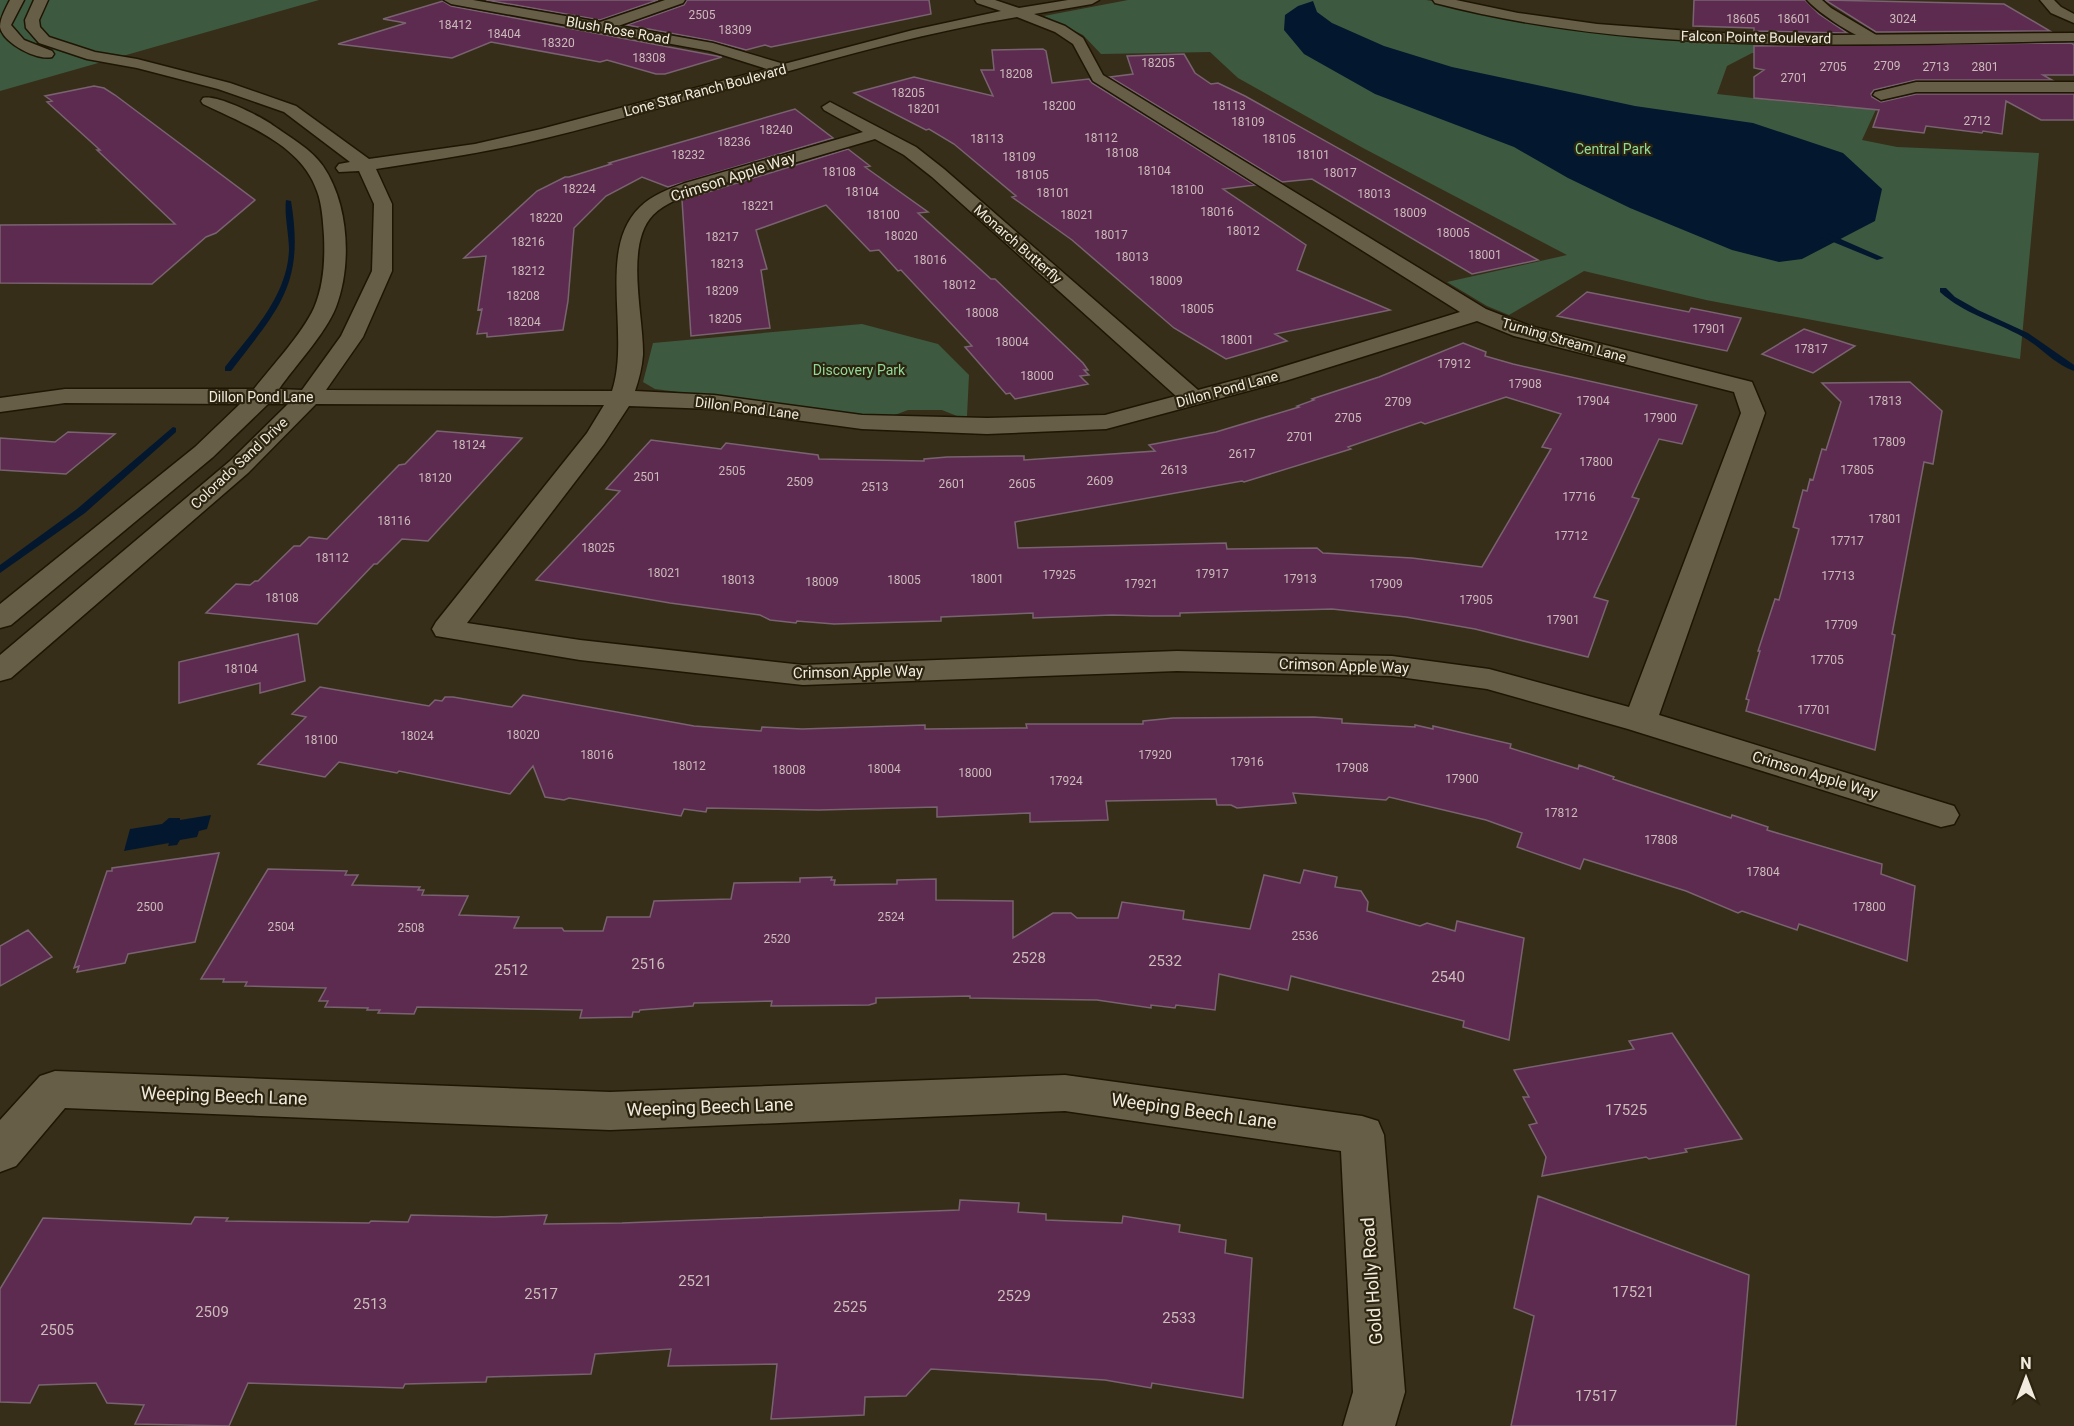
<svg xmlns="http://www.w3.org/2000/svg" width="2074" height="1426" font-family="Roboto,sans-serif">
<rect width="100%" height="100%" fill="#372e19"/>
<path fill="#3d5a41" d="M0,0H319L0,91Z
M1128,0H1426L1605,32L2074,41V52L1752,53L1727,66L1717,94L1836,107L1861,99L1878,105L1862,140L1897,147L2039,153L2020,359L1706,300L1584,271L1509,315L1487,306L1447,282L1567,255L1363,148L1238,78L1210,52L1101,54L1083,35L1044,16Z
M862,324L938,344L969,375L967,416H957L942,410H908L892,416H864L655,389L643,382L653,343Z"/>
<path fill="#03182f" d="M1313,1L1317,12L1332,23L1384,46L1452,67L1635,106L1753,123L1843,153L1882,189L1875,221L1802,259L1779,262L1732,250L1630,208L1568,178L1514,147L1375,94L1304,54L1284,30L1285,15L1298,6Z
M211,815L207,829L199,831L197,837L180,840L177,845L168,846L169,843L124,851L130,829L162,824L169,818H180V820Z"/>
<g fill="none" stroke-linecap="round" stroke-linejoin="round">
<path fill="#03182f" fill-rule="evenodd" d="M286,200L291,201C305,285 279,308 231,371H225V367C252,332 287,297 289,250C289,234 284,215 286,200Z
M1821,233H1827L1884,258L1877,260L1821,237Z
M1940,288H1946L1955,297L1978,310L2028,333L2074,365V371C2054,364 2041,347 2023,337C1995,321 1964,314 1940,292Z
M173,427L176,428V432L85,513L0,573V565L77,509Z"/>
</g>
<path fill="#5d2b4f" stroke="#796371" stroke-width="1.5" fill-rule="evenodd" d="M486,0H658L600,20Z
M687,0H929L931,14L771,47L765,45L746,50L713,41L627,25L684,5Z
M1694,0H1805L1819,14L1847,33L1754,31V28L1693,26Z
M1825,0L2004,4L2050,31L1876,32Z
M443,1L451,6L722,57L665,74H656L607,60L600,62L491,42L452,58L338,44L406,23L383,19Z
M2071,43L2074,45V75H2043L2052,80H1916L1874,90L1871,94L1872,97L1881,102L1916,94H2074V120H2041L2006,101L2002,134L1983,131L1982,133L1926,126L1924,133L1873,127L1879,110L1754,98V77L1764,70L1754,68V46Z
M1043,49L1046,51L1052,83L1089,79L1092,83L1255,185L1223,189L1306,245L1297,270L1390,310L1275,334L1287,341L1226,359L1174,328L1072,240L1012,197L1016,196L954,144L929,129L926,130L854,93L914,77L993,96L981,70H994L992,50Z
M1184,54L1195,73L1211,84L1218,83L1245,96L1538,260L1472,274L1312,179L1282,182L1110,77L1133,74L1127,56Z
M94,86L104,88L115,95L255,200L216,233L206,237L152,284L0,283V225L175,224L97,150H100L47,102L52,101L45,96Z
M795,109L833,138L668,187L642,177L606,196L574,228L568,301L563,330L487,337V333L477,334L482,309L478,310L486,256L464,258L537,191L565,177H569L611,164L609,163Z
M848,149L870,166L865,167L928,212L918,213L991,279H995L1083,363L1088,370H1084L1089,375L1080,376L1088,384L1015,399L1010,393L1006,394L965,347L972,346L901,270L898,271L879,250L870,251L826,205L756,230L767,269L761,270L770,328L691,336L682,200Z
M1587,292L1689,312L1691,308L1741,318L1727,351L1557,316Z
M1804,329L1855,346L1813,373L1762,354Z
M1463,343L1486,352L1485,356L1513,364L1697,405L1682,444L1659,439L1632,497L1639,499L1594,597L1608,601L1588,657L1475,629L1406,617L1332,609L1180,613V616H1152L1112,615L1033,618V613L941,617V621L834,624L797,621L796,623L770,620L760,615L670,603L536,580L620,491L606,489L651,440L721,449L726,443L818,455L819,459L924,461V459L947,457L1024,456V460L1155,451L1149,445L1216,432L1299,407L1297,406L1314,400L1312,399L1379,377ZM1506,397L1561,414L1542,447L1551,449L1482,567L1412,558L1323,553L1317,548L1227,549L1226,543L1018,548L1015,522L1242,481L1244,482L1351,449L1348,447L1421,422L1425,424Z
M1910,382L1942,411L1933,464L1924,462L1892,634L1895,635L1875,750L1746,711L1749,700L1746,699L1760,651H1758L1775,599L1779,600L1799,529L1793,527L1803,490L1807,491L1810,479L1813,480L1822,449L1826,450L1841,402L1822,383Z
M437,431L522,438L428,541L402,539L377,564H374L317,624L206,613L236,584L250,585L255,581H258L294,546H300L309,537L327,539L399,465L405,464Z
M68,432L115,434L66,474L0,470V438L55,442Z
M298,634L305,681L260,693V683L179,703V662Z
M320,687L429,706L435,700L442,701L445,697H453L512,707L523,695L694,726L761,731L762,727L802,729L925,725V729L1027,728L1026,724H1143V721L1173,718L1314,717L1342,719V723L1415,727V725L1433,729V726L1511,744L1510,748L1578,769L1579,765L1614,777L1613,779L1731,818L1732,815L1768,827L1767,830L1882,864L1881,874L1915,886L1907,961L1799,924L1797,930L1742,911L1738,913L1686,891L1584,859L1580,869L1517,847L1522,833L1486,820L1389,797L1386,800L1293,793L1296,803L1237,808L1231,805H1217L1216,799L1106,801L1108,820L1030,822V813L937,817V807L819,810L707,808L706,812L684,809L681,816L569,798L564,800L545,797L533,766L510,794L399,771L397,773L339,762L325,777L258,764L306,717L292,714Z
M219,853L195,942L128,954L125,963L77,972L79,966L74,968L107,871H112V868Z
M268,869L347,871L345,875H358L352,885L420,887L418,890H424L422,895L468,896L459,915L519,917L514,928H562L564,931H603L607,917H650L654,901L731,899L734,883L800,882V878L832,877L831,880H835L834,885L897,884V880L936,879V900L1013,901V938L1053,913H1071L1077,918H1118L1122,902L1184,911L1183,919L1250,929L1264,875L1300,883L1304,870L1337,877L1335,887L1361,891L1368,902L1367,911L1420,926L1427,923L1455,931L1457,921L1524,938L1509,1040L1463,1027L1464,1021L1291,976L1288,990L1219,974L1215,1010L1176,1005L1175,1008L1151,1005V1008L1097,1000L970,998V996L876,998V1003L869,1005L771,1006L772,1001L694,1003L693,1006L640,1010L639,1012H633L632,1017L580,1018L582,1010L417,1007L414,1014L378,1013L380,1010H367L368,1008L325,1007L328,1001H319L326,988L245,986L247,982H223L224,979H201Z
M28,930L52,957L0,986V946Z
M1672,1033L1742,1139L1685,1149L1687,1152L1649,1159L1646,1157L1542,1176L1546,1157L1529,1125L1537,1123L1523,1097H1529L1514,1070L1634,1049L1629,1041Z
M1538,1196L1749,1275L1736,1426H1511L1534,1316L1514,1308Z
M960,1200L1019,1203L1018,1212L1046,1214V1220L1122,1223L1123,1216L1180,1225L1179,1232L1226,1240L1225,1253L1252,1258L1243,1398L1152,1383L1151,1388L1105,1380L931,1369L906,1396L865,1397L864,1415L771,1419L777,1364L668,1366L671,1349L595,1354L591,1374L487,1377L486,1382L405,1384L403,1388L248,1383L229,1426L135,1424L144,1405L107,1403L96,1383L39,1385L30,1403L0,1402V1289L43,1218L191,1224L195,1217L228,1218L226,1221L369,1223L371,1221L408,1222L411,1215L495,1217L547,1215L544,1224L622,1223L959,1210Z"/>
<g fill="none" stroke-linecap="round" stroke-linejoin="round">
<defs>
<path id="minor" d="M10,0H24L11,25L24,40L52,51L54,54L52,57C37,61 3,43 0,27C0,18 6,8 10,0Z
M34,0H48L39,20L40,27L49,37L95,52L137,59L230,83L296,106L369,159L475,144L541,129L767,69L710,51L451,4L444,0H473L600,22L665,0H685L683,3L618,26L713,43L784,64L913,30L1001,11L977,3L975,0H995L1019,8L1068,0H1099L1092,4L1034,14L1065,26L1083,38L1103,75L1486,309L1530,326L1752,382L1765,413L1659,715L1954,806L1959,815L1954,824L1941,827L1628,729L1487,689L1392,676L1177,671L803,685L580,660L436,636L432,629L436,622L587,433L604,405L316,404L248,473L11,678L0,681V655L230,461L288,404H268L213,457L11,625L0,628V604L195,447L240,404L65,403L0,412V398L65,389H254C272,366 302,334 314,308C324,285 325,260 324,236C323,221 322,204 317,191C301,144 244,124 203,104L201,101L203,98C217,94 262,117 274,126C291,138 311,149 323,166C349,204 352,265 336,307C326,333 295,366 279,389L302,390L341,336L372,271L374,204L359,171L339,172L336,168L339,164L350,162L284,112L218,89L137,68L87,59L39,43L26,28L25,20ZM1017,17L1055,32L1073,44L1093,81L1460,312L1269,371L1198,390L944,169L916,147L830,102L822,107L824,110L863,132L685,183C669,189 652,195 640,207C596,249 631,335 612,391L326,390L363,337L392,271V204L376,169C433,160 490,152 546,138C703,100 857,44 1017,17ZM875,139L904,155L932,177L1176,396L1105,415L987,418L862,415L714,395L635,391C639,379 642,368 643,355C644,317 624,245 653,215C665,203 683,197 698,191ZM1477,321L1514,336L1734,392L1741,413L1629,707L1489,669L1392,656L1177,651L803,665L580,640L467,623L604,444L629,406L714,409L862,429L987,434L1106,429L1285,381Z
M1807,0H1822L1831,8L1883,39L1881,42C1866,46 1817,12 1807,0Z
M2040,0H2054L2061,7L2074,14V23L2051,13Z
M1916,82H2074V92H1916L1881,100L1873,95L1875,92Z
M55,1071L610,1092L1065,1075L1362,1116L1378,1121L1384,1135L1405,1392L1395,1426H1343L1353,1392L1341,1151L1065,1111L610,1130L65,1108L16,1166L0,1172V1120L40,1076Z"/>
<path id="tertiary" d="M1433,0H1456L1518,13L1597,24L1716,33L1835,35L2074,33V41C1861,44 1643,57 1435,3Z"/>
</defs>
<use href="#minor" stroke="#1e1603" stroke-width="3"/>
<use href="#tertiary" stroke="#1e1603" stroke-width="3"/>
<use href="#minor" fill="#675e47" fill-rule="evenodd"/>
<use href="#tertiary" fill="#675e47" fill-rule="evenodd"/>
</g>
<g text-anchor="middle" stroke-width="4.5" stroke-linejoin="round" paint-order="stroke">
<g font-size="12" fill="#cbbbba">
<text x="702" y="19">2505</text>
<text x="1743" y="23">18605</text>
<text x="1794" y="23">18601</text>
<text x="1903" y="23">3024</text>
<text x="455" y="29">18412</text>
<text x="735" y="34">18309</text>
<text x="504" y="38">18404</text>
<text x="558" y="47">18320</text>
<text x="649" y="62">18308</text>
<text x="1158" y="67">18205</text>
<text x="1887" y="70">2709</text>
<text x="1833" y="71">2705</text>
<text x="1936" y="71">2713</text>
<text x="1985" y="71">2801</text>
<text x="1016" y="78">18208</text>
<text x="1794" y="82">2701</text>
<text x="908" y="97">18205</text>
<text x="1059" y="110">18200</text>
<text x="1229" y="110">18113</text>
<text x="924" y="113">18201</text>
<text x="1977" y="125">2712</text>
<text x="1248" y="126">18109</text>
<text x="776" y="134">18240</text>
<text x="1101" y="142">18112</text>
<text x="987" y="143">18113</text>
<text x="1279" y="143">18105</text>
<text x="734" y="146">18236</text>
<text x="1122" y="157">18108</text>
<text x="688" y="159">18232</text>
<text x="1313" y="159">18101</text>
<text x="1019" y="161">18109</text>
<text x="1154" y="175">18104</text>
<text x="839" y="176">18108</text>
<text x="1340" y="177">18017</text>
<text x="1032" y="179">18105</text>
<text x="579" y="193">18224</text>
<text x="1187" y="194">18100</text>
<text x="862" y="196">18104</text>
<text x="1053" y="197">18101</text>
<text x="1374" y="198">18013</text>
<text x="758" y="210">18221</text>
<text x="1217" y="216">18016</text>
<text x="1410" y="217">18009</text>
<text x="883" y="219">18100</text>
<text x="1077" y="219">18021</text>
<text x="546" y="222">18220</text>
<text x="1243" y="235">18012</text>
<text x="1453" y="237">18005</text>
<text x="1111" y="239">18017</text>
<text x="901" y="240">18020</text>
<text x="722" y="241">18217</text>
<text x="528" y="246">18216</text>
<text x="1485" y="259">18001</text>
<text x="1132" y="261">18013</text>
<text x="930" y="264">18016</text>
<text x="727" y="268">18213</text>
<text x="528" y="275">18212</text>
<text x="1166" y="285">18009</text>
<text x="959" y="289">18012</text>
<text x="722" y="295">18209</text>
<text x="523" y="300">18208</text>
<text x="1197" y="313">18005</text>
<text x="982" y="317">18008</text>
<text x="725" y="323">18205</text>
<text x="524" y="326">18204</text>
<text x="1709" y="333">17901</text>
<text x="1237" y="344">18001</text>
<text x="1012" y="346">18004</text>
<text x="1811" y="353">17817</text>
<text x="1454" y="368">17912</text>
<text x="1037" y="380">18000</text>
<text x="1525" y="388">17908</text>
<text x="1593" y="405">17904</text>
<text x="1885" y="405">17813</text>
<text x="1398" y="406">2709</text>
<text x="1348" y="422">2705</text>
<text x="1660" y="422">17900</text>
<text x="1300" y="441">2701</text>
<text x="1889" y="446">17809</text>
<text x="469" y="449">18124</text>
<text x="1242" y="458">2617</text>
<text x="1596" y="466">17800</text>
<text x="1174" y="474">2613</text>
<text x="1857" y="474">17805</text>
<text x="732" y="475">2505</text>
<text x="647" y="481">2501</text>
<text x="435" y="482">18120</text>
<text x="1100" y="485">2609</text>
<text x="800" y="486">2509</text>
<text x="952" y="488">2601</text>
<text x="1022" y="488">2605</text>
<text x="875" y="491">2513</text>
<text x="1579" y="501">17716</text>
<text x="1885" y="523">17801</text>
<text x="394" y="525">18116</text>
<text x="1571" y="540">17712</text>
<text x="1847" y="545">17717</text>
<text x="598" y="552">18025</text>
<text x="332" y="562">18112</text>
<text x="664" y="577">18021</text>
<text x="1212" y="578">17917</text>
<text x="1059" y="579">17925</text>
<text x="1838" y="580">17713</text>
<text x="987" y="583">18001</text>
<text x="1300" y="583">17913</text>
<text x="738" y="584">18013</text>
<text x="904" y="584">18005</text>
<text x="822" y="586">18009</text>
<text x="1141" y="588">17921</text>
<text x="1386" y="588">17909</text>
<text x="282" y="602">18108</text>
<text x="1476" y="604">17905</text>
<text x="1563" y="624">17901</text>
<text x="1841" y="629">17709</text>
<text x="1827" y="664">17705</text>
<text x="241" y="673">18104</text>
<text x="1814" y="714">17701</text>
<text x="523" y="739">18020</text>
<text x="417" y="740">18024</text>
<text x="321" y="744">18100</text>
<text x="597" y="759">18016</text>
<text x="1155" y="759">17920</text>
<text x="1247" y="766">17916</text>
<text x="689" y="770">18012</text>
<text x="1352" y="772">17908</text>
<text x="884" y="773">18004</text>
<text x="789" y="774">18008</text>
<text x="975" y="777">18000</text>
<text x="1462" y="783">17900</text>
<text x="1066" y="785">17924</text>
<text x="1561" y="817">17812</text>
<text x="1661" y="844">17808</text>
<text x="1763" y="876">17804</text>
<text x="150" y="911">2500</text>
<text x="1869" y="911">17800</text>
<text x="891" y="921">2524</text>
<text x="281" y="931">2504</text>
<text x="411" y="932">2508</text>
<text x="1305" y="940">2536</text>
<text x="777" y="943">2520</text>
</g>
<g font-size="14" fill="#f0ebde" stroke="#2c240f">
<text transform="translate(618 30) rotate(10)" y="5">Blush Rose Road</text>
<text transform="translate(1756 37) rotate(1)" y="5">Falcon Pointe Boulevard</text>
<text transform="translate(705 90) rotate(-15)" y="5">Lone Star Ranch Boulevard</text>
<text transform="translate(1018 244) rotate(41)" y="5">Monarch Butterfly</text>
<text transform="translate(1564 340) rotate(16)" y="5">Turning Stream Lane</text>
<text transform="translate(1227 389) rotate(-15)" y="5">Dillon Pond Lane</text>
<text x="261" y="402">Dillon Pond Lane</text>
<text transform="translate(747 408) rotate(7)" y="5">Dillon Pond Lane</text>
<text transform="translate(239 463) rotate(-43)" y="5">Colorado Sand Drive</text>
</g>
<g font-size="14" fill="#8fda99" stroke="#2c240f">
<text x="1613" y="154">Central Park</text>
<text x="859" y="375">Discovery Park</text>
</g>
<g font-size="15" fill="#f0ebde" stroke="#2c240f">
<text transform="translate(733 177) rotate(-18)" y="5">Crimson Apple Way</text>
<text transform="translate(1344 666) rotate(2)" y="5">Crimson Apple Way</text>
<text transform="translate(858 672) rotate(-1)" y="5">Crimson Apple Way</text>
<text transform="translate(1815 775) rotate(17)" y="5">Crimson Apple Way</text>
</g>
<g font-size="15" fill="#cbbbba">
<text x="1029" y="963">2528</text>
<text x="1165" y="966">2532</text>
<text x="648" y="969">2516</text>
<text x="511" y="975">2512</text>
<text x="1448" y="982">2540</text>
<text x="1626" y="1115">17525</text>
<text x="695" y="1286">2521</text>
<text x="1633" y="1297">17521</text>
<text x="541" y="1299">2517</text>
<text x="1014" y="1301">2529</text>
<text x="370" y="1309">2513</text>
<text x="850" y="1312">2525</text>
<text x="212" y="1317">2509</text>
<text x="1179" y="1323">2533</text>
<text x="57" y="1335">2505</text>
<text x="1596" y="1401">17517</text>
</g>
<g font-size="18" fill="#f0ebde" stroke="#2c240f">
<text transform="translate(224 1096) rotate(2)" y="6">Weeping Beech Lane</text>
<text transform="translate(710 1107) rotate(-2)" y="6">Weeping Beech Lane</text>
<text transform="translate(1194 1111) rotate(8)" y="6">Weeping Beech Lane</text>
<text transform="translate(1372 1281) rotate(-94)" y="6">Gold Holly Road</text>
</g>
</g>
<g transform="translate(2026 1378)" stroke="#2c240f" stroke-width="4.5" paint-order="stroke">
<path d="M0-4.5L10 22L0 15L-10 22Z" fill="#f0ebde"/>
<text y="-9" font-size="16" font-weight="bold" text-anchor="middle" fill="#f0ebde">N</text>
</g>
</svg>
